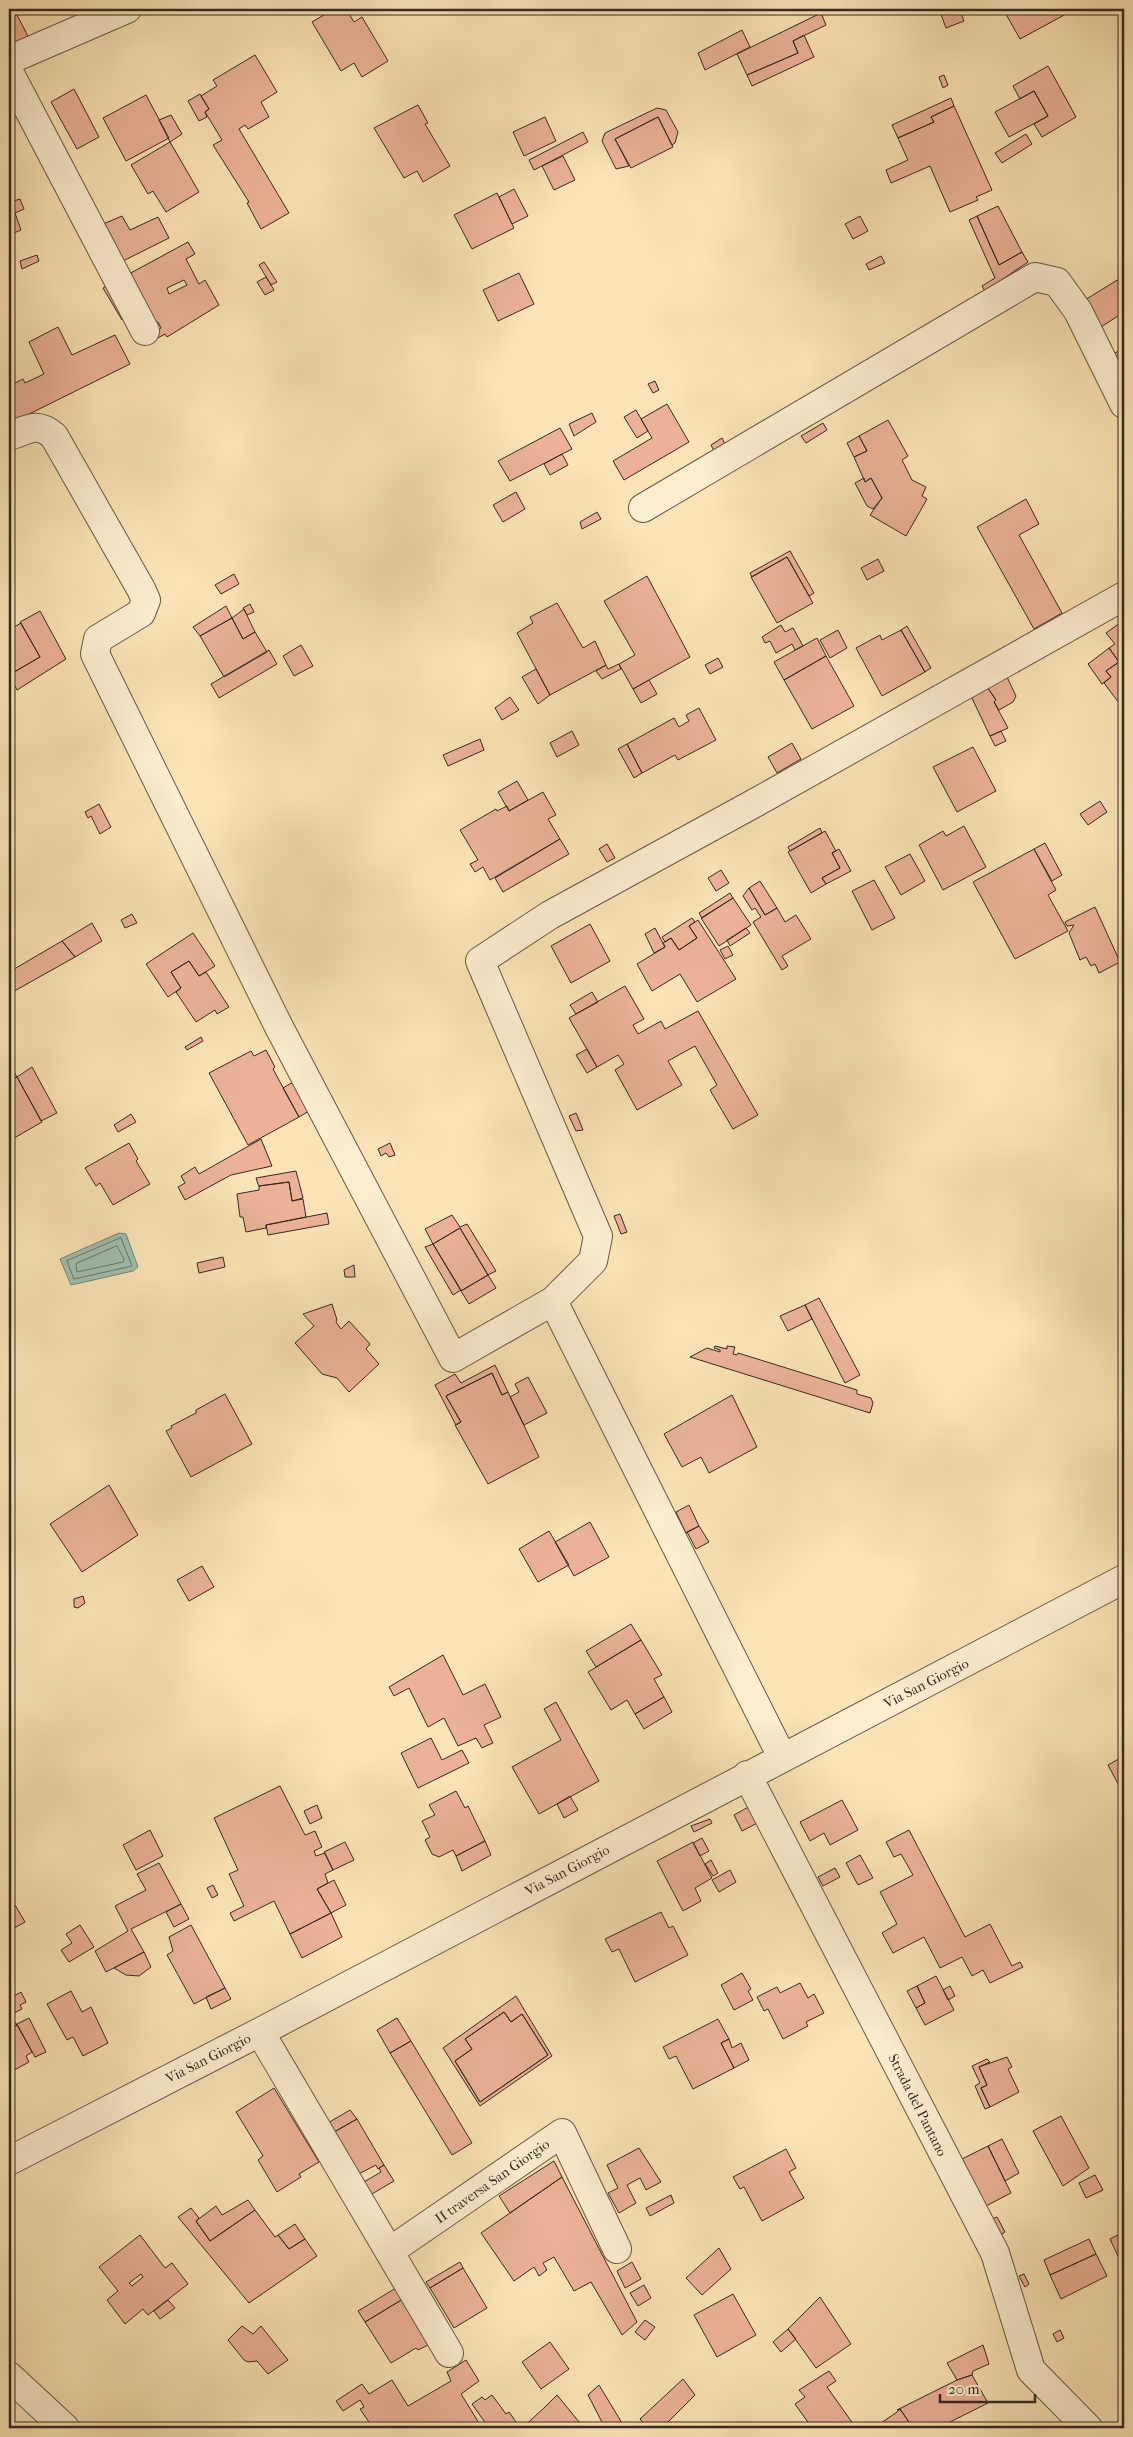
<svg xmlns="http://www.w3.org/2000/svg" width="1133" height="2437" font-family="'IM FELL French Canon',serif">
<rect width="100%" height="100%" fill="#fae3b6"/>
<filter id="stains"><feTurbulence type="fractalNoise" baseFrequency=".004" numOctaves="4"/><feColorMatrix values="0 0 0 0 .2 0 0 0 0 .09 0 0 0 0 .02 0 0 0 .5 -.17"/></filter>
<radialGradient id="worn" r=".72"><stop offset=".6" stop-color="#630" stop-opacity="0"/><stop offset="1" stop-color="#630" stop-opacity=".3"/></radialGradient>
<path fill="#9ebeae" stroke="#758276" d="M119,1233L126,1234L138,1267L133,1271L71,1285L60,1259Z"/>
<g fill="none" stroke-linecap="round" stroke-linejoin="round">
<path stroke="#6a7468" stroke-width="1" d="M121,1238L132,1266L74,1279L67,1261Z
M117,1246L124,1259L123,1262L77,1272L76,1264Z"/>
</g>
<path fill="#ebb297" stroke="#372922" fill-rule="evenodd" d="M9,9H14L36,52L9,47Z
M334,9H346L354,22L362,17L388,61L362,77L354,63L341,71L312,22Z
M939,9H959L964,21L946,28Z
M1003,9H1066L1068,13L1020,39Z
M821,13L826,25L793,41L798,53L747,75L737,54Z
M742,30L750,47L705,70L698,53Z
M804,35L814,57L752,86L747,75L798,53L793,41Z
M255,55L277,92L261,102L269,117L248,129L245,125L239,129L289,213L261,229L247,203L249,202L213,145L222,140L205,112L209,109L201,96L217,86L213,80Z
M1048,66L1076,117L1042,137L1034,124L1048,116L1034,91L1020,99L1013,86Z
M944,75L948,85L943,88L939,77Z
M74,89L99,137L77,149L51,102Z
M1034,91L1048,116L1009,137L995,112Z
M200,94L209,109L205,112L207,117L199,121L188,101Z
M146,95L169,138L126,161L103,118Z
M951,98L954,106L931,117L934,122L898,138L892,125Z
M418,105L428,123L425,124L450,166L423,182L417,171L404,178L374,128Z
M954,106L992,190L976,197L978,200L950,212L930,166L891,183L886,170L908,160L898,138L934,122L931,117Z
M657,108L666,110L678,132L675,143L672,145L658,117L615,139L629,166L616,169L602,141L605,133Z
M171,115L182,134L170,142L159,120Z
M545,117L556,141L524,156L513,132Z
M658,117L673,147L631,168L615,139Z
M583,132L588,142L534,170L529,160Z
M1026,134L1032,144L1002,163L995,153Z
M170,142L199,192L166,212L153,191L148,194L131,165Z
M563,156L575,180L554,190L542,166Z
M514,189L528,216L512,224L499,197Z
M497,193L514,228L472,249L454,215Z
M9,196L11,202L20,199L24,209L15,213L21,230L9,235Z
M998,206L1022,252L999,265L977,216Z
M122,216L130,230L158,217L169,238L119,263L94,228Z
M860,216L868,231L853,239L845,224Z
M977,216L999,265L1022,252L1028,262L985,291L982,286L995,278L969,220Z
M188,242L195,254L186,259L199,284L205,280L219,305L167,337L165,334L158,338L155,332L161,328L158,322L147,329L136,312L122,320L103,288ZM184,280L187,285L169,294L167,288Z
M37,255L39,261L22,269L20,261Z
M881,256L885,263L869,270L866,264Z
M264,262L277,282L271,285L259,265Z
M519,273L534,304L498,321L483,290Z
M266,277L274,290L265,295L257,282Z
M1119,279L1124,287V312L1101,327L1085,300Z
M58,327L72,355L115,335L130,364L9,424V386L23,379L25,383L44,374L29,342Z
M1123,349L1124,352V379L1113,354Z
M655,381L659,390L653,393L648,384Z
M667,404L689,442L624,480L613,461L652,438L641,419Z
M636,410L648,431L637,438L624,417Z
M592,413L596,422L574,436L569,424Z
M888,420L908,456L902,460L912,480L926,487L922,496L927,499L906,536L870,515L882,498L871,478L865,482L854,457L867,451L859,436Z
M823,423L827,430L806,443L801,436Z
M560,428L572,449L510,481L498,461Z
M859,436L867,451L854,457L847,443Z
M722,438L725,444L714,451L711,445Z
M562,454L568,465L550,475L544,464Z
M864,478L865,482L871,478L882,498L873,509L867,506L855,483Z
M516,492L525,509L503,522L493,505Z
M1026,499L1039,524L1019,535L1062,613L1034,629L977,527Z
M597,512L601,519L582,529L580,522Z
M790,551L814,593L809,596L787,557L752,577L750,573Z
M787,557L813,603L777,623L751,577Z
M878,559L884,571L867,580L861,568Z
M234,574L239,584L221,594L215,585Z
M647,576L690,657L633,689L619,664L635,655L604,601Z
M557,603L583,648L595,641L606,665L550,695L517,633L533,623L530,617Z
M250,604L254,612L247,615L243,608Z
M226,606L232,618L200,636L193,627Z
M244,609L255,632L243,639L232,618Z
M40,611L66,659L17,690L9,675L40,657L20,622Z
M232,618L243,639L255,632L267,652L224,677L200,636Z
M1124,620V699L1119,703L1104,683L1111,677L1106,671L1119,662L1109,648L1115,644L1106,633Z
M21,623L40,657L9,675V630Z
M781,625L785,632L793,628L803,646L795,650L792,644L776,653L770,641L765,643L762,637Z
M907,626L931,668L925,672L901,630Z
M838,630L847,648L830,658L820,640Z
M901,630L925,672L882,696L856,648L880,635L882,640Z
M817,638L826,656L784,680L774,662Z
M301,645L313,666L294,676L283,656Z
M1109,648L1119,662L1106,671L1111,677L1102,684L1088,664Z
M269,650L277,664L219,698L211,684Z
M826,656L854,706L812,729L784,680Z
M718,658L723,667L710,674L705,665Z
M619,664L621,669L602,679L596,671L606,665L608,669Z
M536,669L550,695L538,704L522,677Z
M1007,677L1016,696L1013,702L999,710L994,702L996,700L985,684Z
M649,680L657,694L641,703L633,689Z
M985,684L996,700L994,702L1008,728L990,736L969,692Z
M510,697L519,710L502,720L495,708Z
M699,708L716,740L678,760L675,755L642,773L627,744L674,718L679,727L689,721L686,715Z
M572,731L579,745L557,757L550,743Z
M1001,731L1006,741L995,746L990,736Z
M480,739L484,750L448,766L443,755Z
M792,743L801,759L777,773L768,757Z
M627,744L642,773L634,778L618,749Z
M973,747L996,791L957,812L933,767Z
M517,781L528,800L509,811L498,792Z
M543,792L556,815L548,819L560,839L490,880L483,867L475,872L470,864L478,860L460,830L496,809L497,811L507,806L509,811Z
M1100,801L1107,812L1088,825L1080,814Z
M99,804L111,827L100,834L91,816L88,818L85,812Z
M964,826L986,867L943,890L919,845L943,831L946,836Z
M820,828L822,833L790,851L788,847Z
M825,831L836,851L832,853L840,868L822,878L826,884L811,893L788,852Z
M560,839L569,854L503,892L495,878Z
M1045,843L1062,875L1052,881L1034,849Z
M607,844L615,858L607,862L599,849Z
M839,849L851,871L826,884L822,878L840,868L832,853Z
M1034,849L1056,890L1048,895L1068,931L1015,959L973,882Z
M910,854L925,881L901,895L885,867Z
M721,870L729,883L716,891L708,878Z
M874,880L895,918L872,930L852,891Z
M760,881L777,908L765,915L749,888Z
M749,888L765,915L777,908L785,922L796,915L811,939L782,956L788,966L782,970L753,922L761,917L755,908L752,910L743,896Z
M730,893L733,898L702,918L699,913Z
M733,898L751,925L719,946L701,918Z
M1095,907L1120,962L1099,973L1095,964L1091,966L1086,957L1080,960L1069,933L1074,925L1067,926L1065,922Z
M132,914L137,923L125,928L121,920Z
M692,918L695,922L689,926L697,938L679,950L671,938L665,942L662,937Z
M698,920L736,979L697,1002L680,974L652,991L637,964L665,947L663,943L671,938L679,950L697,938L689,926Z
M92,923L102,941L75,957L62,941Z
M590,924L610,961L571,983L551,946Z
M655,928L665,947L654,953L645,934Z
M746,928L750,933L730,946L727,940Z
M193,933L215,966L199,976L189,961L171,972L181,988L168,997L146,964Z
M62,941L75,957L9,994V972Z
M728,946L733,955L725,959L720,950Z
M189,961L199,976L206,972L229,1007L217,1014L215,1010L196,1022L176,992L181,988L171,972Z
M625,986L644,1019L633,1025L638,1034L661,1021L665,1029L698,1011L758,1115L733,1129L710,1090L717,1085L695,1046L668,1061L682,1085L637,1110L615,1070L624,1064L618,1055L597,1067L569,1018Z
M592,992L598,1002L576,1014L570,1005Z
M201,1037L203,1041L187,1050L185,1047Z
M587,1049L597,1067L587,1073L576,1055Z
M266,1050L275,1067L273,1069L299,1117L248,1145L209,1073L251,1051L254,1056Z
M9,1063L17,1077L9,1081Z
M32,1067L57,1113L41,1121L17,1077Z
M17,1077L42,1122L9,1141V1081Z
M293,1082L309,1111L299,1117L283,1088Z
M576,1113L577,1115L583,1130L576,1131L569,1116Z
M131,1114L136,1122L118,1132L114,1125Z
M261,1139L272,1166L231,1175L185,1200L178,1187L185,1183L181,1176L195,1167L199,1174Z
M129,1143L138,1159L136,1161L150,1184L113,1205L100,1183L96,1186L85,1168Z
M390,1143L395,1155L389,1157L386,1153L381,1156L378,1149Z
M296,1171L303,1198L292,1201L289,1182L259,1186L258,1184L256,1178Z
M289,1182L292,1201L303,1199L306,1217L266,1225V1228L246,1232L243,1217H240L237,1194L259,1190V1186Z
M327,1213L329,1224L268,1235L266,1225Z
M620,1214L627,1232L621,1234L614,1216Z
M452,1215L460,1227L467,1224L496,1271L488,1275L460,1228L433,1244L425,1229Z
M460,1228L488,1275L461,1291L433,1244Z
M433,1244L461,1290L453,1295L425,1247Z
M223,1257L225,1267L199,1273L197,1263Z
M354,1265L355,1277H345L344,1270Z
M488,1275L496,1288L469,1304L461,1291Z
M819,1298L860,1375L845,1383L805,1305Z
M332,1304L337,1320L336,1322L341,1329L349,1321L370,1344L366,1349L379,1364L349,1392L337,1378L322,1374L295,1343L314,1326L303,1314Z
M805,1305L812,1319L788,1331L780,1316Z
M715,1346L727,1349V1346L735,1347L733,1354L737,1355L738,1353L857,1390V1394L871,1398L873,1403L870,1413L690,1357L707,1348L720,1352V1350L714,1348Z
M495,1365L508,1392L502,1395L492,1373L446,1396L461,1422L456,1425L435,1385L455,1374L461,1383Z
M492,1373L502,1395L508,1392L539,1457L488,1484L455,1425L461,1422L446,1396Z
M528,1377L547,1413L524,1425L510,1397L519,1392L515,1384Z
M225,1394L252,1444L191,1477L166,1431L172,1428L171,1426L196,1413V1410Z
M732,1395L757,1447L709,1473L701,1457L682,1467L664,1434Z
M109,1485L138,1535L82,1572L50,1524Z
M689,1505L699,1526L686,1533L676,1512Z
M590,1522L609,1557L574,1576L555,1542Z
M699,1526L709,1542L696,1549L687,1532Z
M549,1531L569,1565L538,1582L519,1549Z
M202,1566L214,1587L189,1601L177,1580Z
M83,1596L85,1603L78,1608L74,1607V1599Z
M631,1624L641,1640L596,1667L586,1651Z
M641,1640L662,1675L654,1679L664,1697L635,1714L627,1700L611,1710L588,1672Z
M443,1655L463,1695L485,1684L501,1717L484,1725L493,1743L488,1745L482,1748L476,1738L458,1746L444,1718L428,1727L409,1688L394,1696L389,1687Z
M664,1697L672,1712L644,1729L635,1714Z
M556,1702L599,1781L539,1814L512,1767L561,1740L544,1709Z
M431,1738L442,1760L462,1750L469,1763L418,1788L401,1753Z
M1124,1743V1769L1118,1772L1120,1776L1124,1774V1795L1108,1765L1124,1756L1119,1746Z
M280,1786L305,1835L315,1831L322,1847L314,1851L316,1856L325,1853L333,1870L325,1874L328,1883L317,1889L331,1913L290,1934L274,1901L234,1921L230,1913L244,1906L229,1874L238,1870L214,1818Z
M456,1791L465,1808L468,1806L485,1841L456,1856L453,1850L439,1857L432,1854L425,1840L430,1837L422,1821L435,1815L429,1805Z
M570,1796L578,1810L564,1818L557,1804Z
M842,1800L858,1830L830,1845L824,1833L810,1841L800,1822Z
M317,1805L322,1818L310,1824L304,1811Z
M752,1805L761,1821L742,1831L734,1815Z
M710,1819L712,1823L694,1832L691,1826Z
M150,1830L163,1856L136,1870L123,1845Z
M909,1830L965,1937L990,1924L1012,1966L1020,1962L1023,1967L990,1983L983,1970L972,1976L962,1957L940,1968L924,1937L893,1953L882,1933L897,1924L880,1892L913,1875L901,1854L894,1857L886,1842Z
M702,1838L709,1851L700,1856L693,1843Z
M485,1841L491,1855L462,1871L456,1856Z
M345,1842L354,1860L333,1870L324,1852Z
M693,1842L712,1878L695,1888L701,1901L683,1911L657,1861Z
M860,1855L873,1878L858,1885L846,1863Z
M711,1860L718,1873L713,1876L705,1864Z
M159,1863L181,1904L131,1929L144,1952L106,1972L95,1951L128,1931L115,1906L146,1890L137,1874Z
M835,1868L840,1877L823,1886L818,1877Z
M730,1870L736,1882L719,1892L712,1880Z
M334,1880L346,1905L331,1913L317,1889Z
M213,1885L218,1895L212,1898L207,1888Z
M181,1904L189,1919L174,1927L166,1912Z
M15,1905L25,1922L9,1931V1908Z
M661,1912L669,1928L673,1926L688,1955L635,1982L619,1949L612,1952L605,1939Z
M331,1913L342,1937L302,1958L290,1934Z
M80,1925L94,1947L69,1962L61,1950L72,1943L66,1934Z
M191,1925L225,1988L194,2004L167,1955L173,1951L169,1937Z
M144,1952L151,1967L139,1976L126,1975L114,1968Z
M742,1973L751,1989L748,1991L753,2000L734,2010L721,1985Z
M936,1976L954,2010L925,2025L916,2008L925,2003L917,1986Z
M800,1983L808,1998L814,1994L824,2013L806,2022L808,2026L783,2039L768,2009L764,2011L757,1997L777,1987L780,1993Z
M917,1986L925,2003L916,2008L907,1991Z
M950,1986L955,1996L948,2000L943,1990Z
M225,1988L231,1999L211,2009L206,1997Z
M71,1991L82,2012L91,2007L108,2043L83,2056L73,2037L67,2040L47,2004Z
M21,1992L26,2002L20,2005L22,2009L10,2015L17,2025L9,2029V1999Z
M516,1996L552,2056L480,2106L443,2048ZM504,2012L511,2022L522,2014L548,2055L480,2102L455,2061L472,2049L465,2039Z
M504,2012L511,2022L522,2014L548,2055L480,2102L455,2061L472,2049L465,2039Z
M29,2018L46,2052L35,2057L17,2024Z
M397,2018L411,2041L390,2053L377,2030Z
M718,2019L729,2039L721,2043L734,2068L693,2089L676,2056L669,2059L663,2047Z
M17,2025L32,2052L26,2056L29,2062L9,2073V2029Z
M729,2039L732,2048L741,2043L749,2060L734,2068L721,2043Z
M411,2041L472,2143L452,2155L390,2053Z
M1007,2057L1012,2067L1008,2069L1019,2092L990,2107L981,2088L987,2085L979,2067Z
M987,2059L990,2062L979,2067L987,2085L981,2088L990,2107L985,2109L975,2086L980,2083L972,2066Z
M274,2088L319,2162L299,2174L301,2177L277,2192L258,2160L263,2156L236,2112Z
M350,2110L357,2119L327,2136L321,2127Z
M1061,2116L1089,2168L1063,2186L1033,2131Z
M357,2119L384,2165L378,2169L376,2165L351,2178L327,2136Z
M1002,2139L1019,2173L1005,2181L988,2146Z
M988,2146L1011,2193L984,2207L978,2195L980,2194L962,2159Z
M639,2148L661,2182L646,2190L640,2178L627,2185L636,2203L619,2213L608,2193L618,2188L607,2165Z
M786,2149L796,2168L789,2172L804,2198L762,2221L744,2187L740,2189L733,2177Z
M554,2161L562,2177L510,2213L499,2196Z
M384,2165L394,2181L365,2198L357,2186L381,2172L379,2168Z
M1095,2175L1103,2190L1086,2198L1079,2183Z
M562,2177L637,2322L622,2335L591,2282L574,2291L554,2257L543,2263L547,2270L539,2276L534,2267L514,2281L481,2233Z
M671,2195L674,2203L650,2216L646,2208Z
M248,2200L255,2210L210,2241L196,2221L216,2206L222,2215Z
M191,2208L199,2218L196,2221L210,2241L255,2210L275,2237L278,2235L289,2249L305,2239L317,2256L249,2303L178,2217Z
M997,2217L1005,2232L1000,2235L992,2219Z
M295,2224L305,2239L289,2249L278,2235Z
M1124,2232V2256L1119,2258L1110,2239Z
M140,2235L165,2268L172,2263L188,2284L148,2315L143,2309L125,2324L107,2300L118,2291L99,2267ZM141,2274L143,2277L132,2286L129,2283Z
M1089,2239L1096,2254L1050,2275L1044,2260Z
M719,2248L731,2269L702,2295L686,2278Z
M1096,2254L1107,2276L1061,2299L1050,2275Z
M460,2262L463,2268L430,2288L426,2282Z
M632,2262L641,2279L625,2288L617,2271Z
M463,2268L487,2308L454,2328L430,2288Z
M1024,2274L1029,2284L1025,2287L1019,2276Z
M644,2285L651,2298L638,2306L630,2293Z
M396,2288L403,2299L365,2322L358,2311Z
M733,2294L756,2335L717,2357L694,2315Z
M820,2297L851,2344L816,2368L788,2329Z
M403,2299L430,2344L418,2350L416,2348L391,2363L365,2322Z
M168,2300L175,2308L160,2319L154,2311Z
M645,2320L655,2327L645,2340L635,2332Z
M242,2326L253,2334L261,2326L288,2360L268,2374L257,2361L248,2362L244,2360L228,2340Z
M788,2329L796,2339L781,2352L773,2342Z
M1060,2330L1064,2338L1057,2342L1053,2334Z
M550,2342L569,2369L541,2389L522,2362Z
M983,2345L989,2364L973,2371L972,2375L957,2380L947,2363Z
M466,2360L479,2381L461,2394L482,2428H373L360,2409L364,2407L360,2400L343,2411L336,2401L362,2384L369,2394L392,2380L408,2406L451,2381L447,2372Z
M829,2371L836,2381L827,2387L856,2428H812L795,2404L805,2397L799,2390Z
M972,2375L988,2403L938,2428H913L900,2409L897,2410L957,2380Z
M683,2379L695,2395L662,2428H647L640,2419Z
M599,2385L625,2428H605L588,2395Z
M492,2395L506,2414L509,2412L516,2422L509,2428H489L472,2404L482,2397L485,2400Z
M557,2395L584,2428H522L545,2407Z
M900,2409L913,2428H874L897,2412Z"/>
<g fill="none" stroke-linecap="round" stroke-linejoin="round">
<defs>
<path id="minor" d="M9,60L127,9
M9,72L145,331
M9,436C29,430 36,421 54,436L141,589L146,600L141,613L98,639L95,654L279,1027L453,1358L553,1301L593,1261L598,1236L480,961L550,915L753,804L1124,596
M643,508L1035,277L1057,282L1078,311L1124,404
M553,1301L782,1757
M747,1775L995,2253L1031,2370L1088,2428
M260,2032L449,2353
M9,2161L260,2032L1124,1579
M390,2251L562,2133L617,2249
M9,2376L65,2428"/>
</defs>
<use href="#minor" stroke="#685847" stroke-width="30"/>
<use href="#minor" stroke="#fcedd0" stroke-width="28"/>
</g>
<g text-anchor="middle" stroke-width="4" stroke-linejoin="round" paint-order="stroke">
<g font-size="14" fill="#372922" stroke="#fcedd0">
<text transform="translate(926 1683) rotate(-27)" y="5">Via San Giorgio</text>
<text transform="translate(567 1870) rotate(-28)" y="5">Via San Giorgio</text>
<text transform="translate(208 2058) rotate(-27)" y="5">Via San Giorgio</text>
<text transform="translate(918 2105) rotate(63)" y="5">Strada del Pantano</text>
<text transform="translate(492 2181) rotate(-35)" y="5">II traversa San Giorgio</text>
</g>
</g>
<rect width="1133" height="2437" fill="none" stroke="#fae3b6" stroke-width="30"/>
<rect x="10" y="10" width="1113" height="2417" fill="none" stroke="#372922" stroke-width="2.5"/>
<rect x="15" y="15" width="1103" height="2407" fill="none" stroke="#372922"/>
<path d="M940 2394v8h95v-8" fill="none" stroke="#372922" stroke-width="2.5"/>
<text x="948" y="2394" font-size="15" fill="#372922" stroke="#fcedd0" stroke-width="4" paint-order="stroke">20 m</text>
<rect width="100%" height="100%" filter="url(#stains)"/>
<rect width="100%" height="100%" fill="url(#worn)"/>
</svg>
